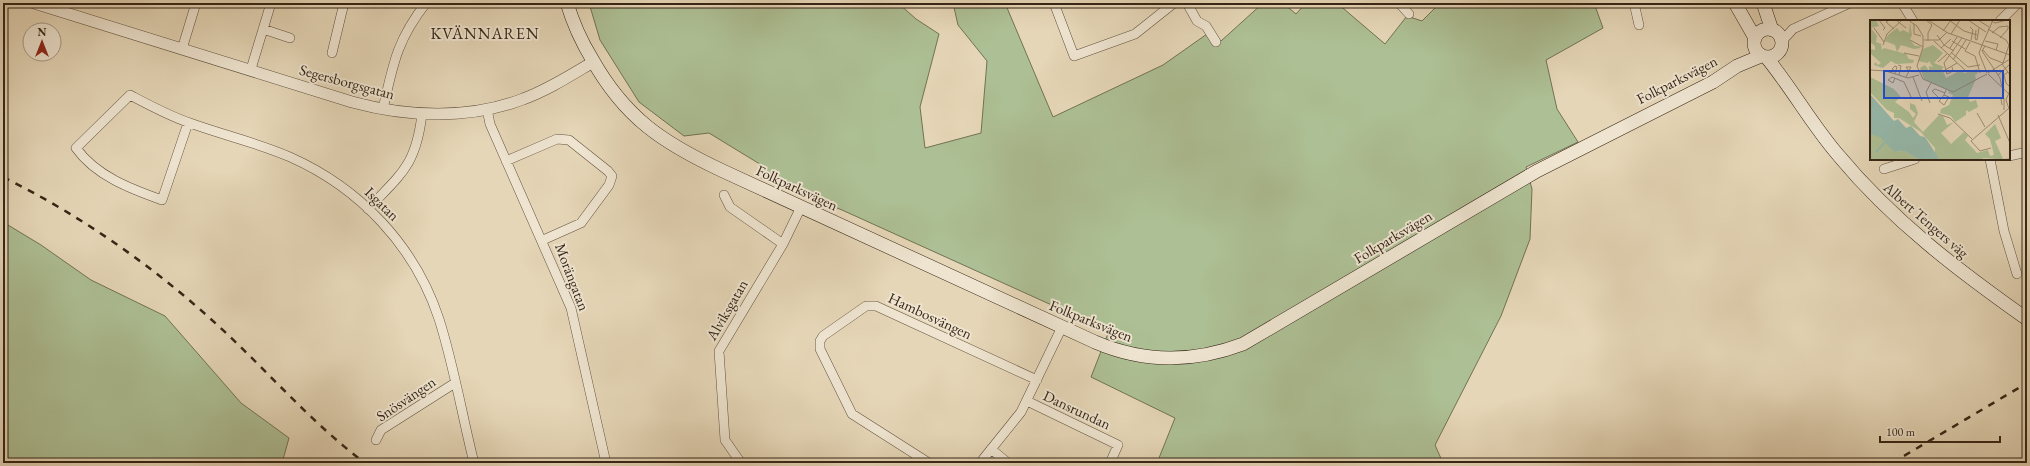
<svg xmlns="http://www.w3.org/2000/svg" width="2030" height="466" font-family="'EB Garamond',serif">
<rect width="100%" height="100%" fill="#e5d6b7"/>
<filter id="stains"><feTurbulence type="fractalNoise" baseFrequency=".005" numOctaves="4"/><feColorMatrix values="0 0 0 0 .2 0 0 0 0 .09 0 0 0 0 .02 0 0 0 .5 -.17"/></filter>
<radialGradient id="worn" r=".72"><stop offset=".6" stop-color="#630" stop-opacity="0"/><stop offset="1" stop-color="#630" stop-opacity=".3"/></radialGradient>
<path fill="#adbf94" stroke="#717254" d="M589,3H898L916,19L939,34L920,107L925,148L981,133L987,61L958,25L953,3H1005L1053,117L1163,65L1207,34L1221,41L1263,3H1283L1296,14L1306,3H1337L1385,44L1407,16L1422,21L1440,3H1594L1603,28L1546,60L1557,109L1578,142L1526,167L1532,189L1530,239L1501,316L1435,445L1443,463H1157L1175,418L1091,377L1109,331L842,210L761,178L763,166L709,133L684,136L639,102L600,40Z
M3,222L41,245L91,280L165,316L241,403L289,438L282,463H3Z"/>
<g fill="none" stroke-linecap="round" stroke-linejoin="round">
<defs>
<path id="minor" d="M1054,3L1074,56L1135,34L1174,3
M1187,3L1197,21L1206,26L1216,42
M1399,3L1409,14
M1634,3L1639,25
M1902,3L1913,21
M2000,21L2018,3
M263,29L290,38
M1782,41L1793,29L1850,3
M182,49L196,3
M332,53L344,3
M251,69L271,3
M383,109C393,64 397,40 426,3
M487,109L490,124L571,308L606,463
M188,123L162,200C131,189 96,176 76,148L130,95C149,105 169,116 190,123C223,135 258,143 290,157C360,188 415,246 439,319C454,366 462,415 474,463
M2009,156L2027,152
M1990,159L2004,231L2017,274
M506,161L557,139L569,140L608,171L612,176L609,185L581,223L543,240
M1884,169L1915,159
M724,195L730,207L783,244
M368,209C402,173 416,165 422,114
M1027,401L1118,445L1110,463
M376,440L381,430L455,383
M991,449L1008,463
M741,463L725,440L719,351L783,244L801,207
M929,463L852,414L820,349V341L823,336L866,306H876L1037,380
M980,463L1021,412L1062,327
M2023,463L2027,461"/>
<path id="tertiary" d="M34,3L352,102C407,117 469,120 523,99C548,90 571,75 593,62"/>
<path id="secondary" d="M567,3C573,23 581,41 592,59C625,118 663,143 723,171L1095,342C1144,363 1193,363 1243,344L1537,171L1713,82L1737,66L1761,56
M1735,3L1755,38
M1763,3L1772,30
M1754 43a14 14 0 1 1 28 0a14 14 0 1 1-28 0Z
M1767,58C1793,90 1812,125 1839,156C1893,221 1959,271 2027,319"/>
</defs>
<use href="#minor" stroke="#61513e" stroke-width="10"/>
<use href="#tertiary" stroke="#61513e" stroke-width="12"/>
<use href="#secondary" stroke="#352515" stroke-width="14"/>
<use href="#minor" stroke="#eee4d0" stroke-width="9"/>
<use href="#tertiary" stroke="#eee4d0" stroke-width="11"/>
<use href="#secondary" stroke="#eee4d0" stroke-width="13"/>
<path stroke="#352515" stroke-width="2.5" stroke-dasharray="7 7" stroke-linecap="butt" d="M3,177C84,217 160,271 226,333C272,376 314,425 365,463
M1892,463L2027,383"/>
</g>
<g text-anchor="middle" stroke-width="4" stroke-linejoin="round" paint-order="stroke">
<g font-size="15" fill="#352515" stroke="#eee4d0">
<text transform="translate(1677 80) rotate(-27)" y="5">Folkparksvägen</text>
<text transform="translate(347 82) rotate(15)" y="5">Segersborgsgatan</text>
<text transform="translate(797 188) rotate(25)" y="5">Folkparksvägen</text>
<text transform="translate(382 204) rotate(44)" y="5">Isgatan</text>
<text transform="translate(1926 220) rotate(41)" y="5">Albert Tengers väg</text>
<text transform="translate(1393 237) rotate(-31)" y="5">Folkparksvägen</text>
<text transform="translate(572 277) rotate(69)" y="5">Morängatan</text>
<text transform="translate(727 310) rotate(-60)" y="5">Alviksgatan</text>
<text transform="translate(930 316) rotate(25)" y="5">Hambosvängen</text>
<text transform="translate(1091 321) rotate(22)" y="5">Folkparksvägen</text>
<text transform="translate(406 399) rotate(-34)" y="5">Snösvängen</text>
<text transform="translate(1077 410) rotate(25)" y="5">Dansrundan</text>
</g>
<g font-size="16" letter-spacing="1" fill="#352515" stroke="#eee4d0">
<text x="485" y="39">KVÄNNAREN</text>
</g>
</g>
<g transform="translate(1870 20)">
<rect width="140" height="140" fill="#e5d6b7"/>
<path d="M0,0H6L9,6L1,8L7,16L6,22L11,24L12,30L14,28L36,34L39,39L44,40L43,43L26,44L21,41L13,48L4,45L5,42L8,45L11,43L0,33V29L5,30V26L0,22ZM40,3L42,15L40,20L45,26H49L51,28L44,29L31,25L27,32L25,25L15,21L18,15L27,8L30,12L33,10L39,13ZM63,25L73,33L64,43L74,47L72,49L76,58L89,51L95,53L107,49L108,53L105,55L106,59L98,77L100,82L106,80L108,87L99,92L96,90V95L85,102L81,96L70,93L71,89L79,85L83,75L78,73L79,71L54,59L50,48L55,45L59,51V46L63,47L59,41L58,43L48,41L53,29ZM0,57L24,69L31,77L25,82L39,92L43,98L46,94L40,89V83L45,85L48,93L44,102L53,112L69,95L73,96L77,105L84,102L71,113L81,124L94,112L98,116L95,120L107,133L118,130L120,136L124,135L120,119L115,114L125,104L131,118L125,121L133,139L140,138V140L113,138L112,140H70L65,133V128L51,112L29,98H24V93L17,90L0,72ZM0,114L10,116L24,132L34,131L50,140H0Z" fill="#adbf94"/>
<path d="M0,74L24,101L28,99L36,108L41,106L50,116L55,117L70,140H50L34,131L24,132L10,117L0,114Z" fill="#96b9ab"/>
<path fill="none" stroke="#96b9ab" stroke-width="2" d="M6,132L15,122"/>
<path fill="none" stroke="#9f8f76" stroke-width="1" d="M9,0L15,8L13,10M26,0L36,8M38,0L47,6L53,16V27L47,46L53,59L83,72L117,54M56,0L62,5L58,13V21M58,0L78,13L112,25M79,0L94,11L107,15M98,0L116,12M108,0L119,7M120,0L125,3L137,0M123,0L112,25L140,35M18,1L16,2L24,9M44,4V14L51,16M100,7L103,10L101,20M4,8L14,22M118,9L136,20L139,25L133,43M106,10L105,19L107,20L109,8M73,11L81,0M122,13L129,7L138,6V9L130,18M81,14L90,0M67,15L74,25L84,31M40,20L53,27M54,20H69L77,12M64,21L97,52M82,21L95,29M115,21L128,24L126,30M100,22L95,31L105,36L110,53M13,25L17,14L32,0M112,25L109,33L117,53M115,26L112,31L130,58L132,67M71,28L81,19M80,28L87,17M113,30L120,38L133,43M34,33L49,36M82,33L98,47L110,45M83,40L96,20M68,42L77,34M132,44L140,55M28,45L31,46L29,55M82,47L83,51L77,54L74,43L92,18M0,50L16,51L38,58L49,55M75,50L87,43M138,52L134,55L136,63L140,67M118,53L140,39M25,54V53L27,47L25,46L22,49L25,51M118,54L140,75M128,55L139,45M36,57L41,47H36L39,51M43,57L52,81M25,58L23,63L18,60L22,57L34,62L42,79M140,70L136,80L140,92M74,75L69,81L74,85L79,77L74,75L76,70M70,79L62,71L65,69L75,73M60,83L56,72L61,63M132,85L131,79L134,78V90M107,93L115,107M68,94L80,98L102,119M128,95L140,123M121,128L110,131L101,121L138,89"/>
<path fill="#1d4ed8" fill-opacity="0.15" stroke="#1d4ed8" stroke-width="2" d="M14,51H133V78H14Z"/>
<rect width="140" height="140" fill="none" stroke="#352515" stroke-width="2"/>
</g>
<rect width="2030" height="466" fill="none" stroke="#e5d6b7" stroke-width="16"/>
<rect x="4" y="4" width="2022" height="458" fill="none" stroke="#352515" stroke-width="2"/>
<rect x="8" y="8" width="2014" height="450" fill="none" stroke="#352515"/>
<g transform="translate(42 42)"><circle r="19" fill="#eee4d0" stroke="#a49885"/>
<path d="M0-3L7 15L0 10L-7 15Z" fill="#8f2418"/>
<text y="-6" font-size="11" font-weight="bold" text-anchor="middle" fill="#352515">N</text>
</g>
<path d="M1880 436v6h120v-6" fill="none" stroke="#352515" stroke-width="2"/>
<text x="1886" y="436" font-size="12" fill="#352515" stroke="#eee4d0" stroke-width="3" paint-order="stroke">100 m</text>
<rect width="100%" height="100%" filter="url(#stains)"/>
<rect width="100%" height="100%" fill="url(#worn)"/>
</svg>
